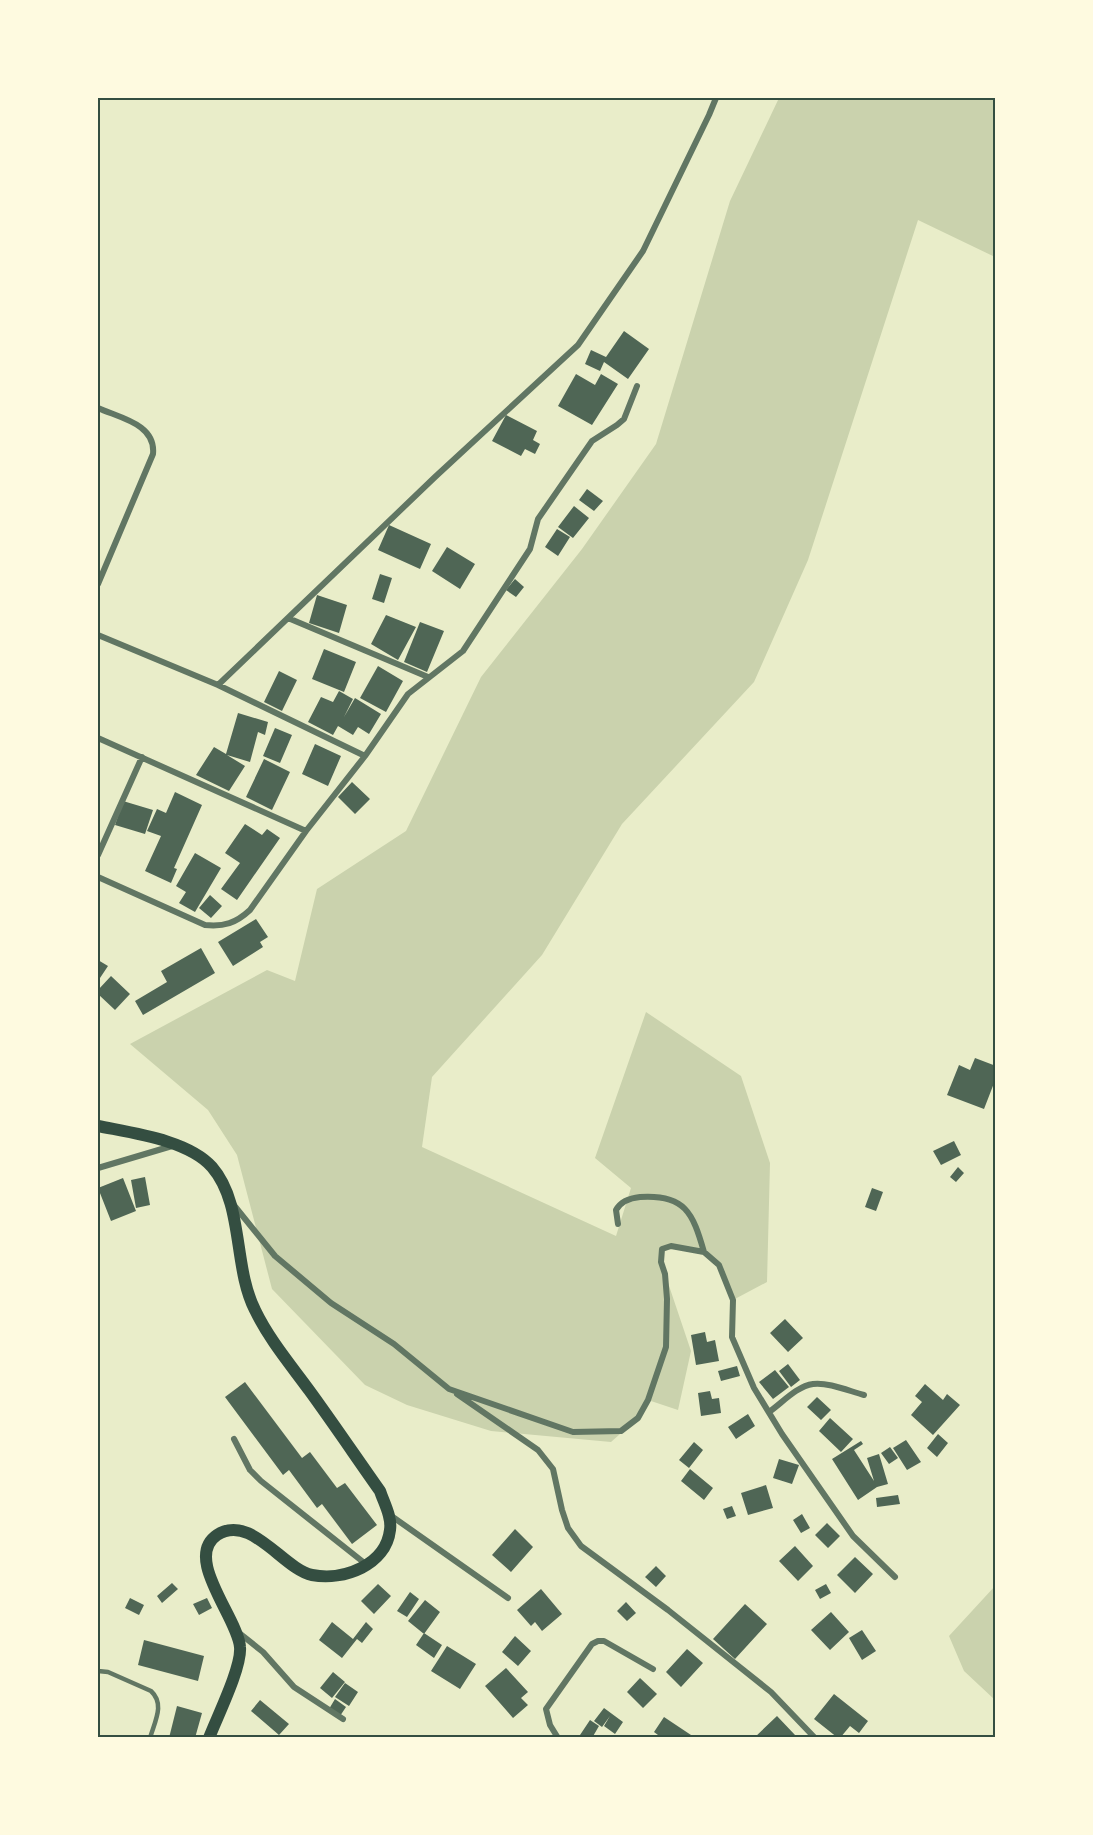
<svg xmlns="http://www.w3.org/2000/svg" width="1093" height="1835" font-family="'PT Sans Narrow',sans-serif">
<rect width="100%" height="100%" fill="#e9edc9"/>
<path fill="#cad2ad" d="M779,98H995V257L918,220L808,560L754,682L622,824L542,955L432,1077L422,1147L616,1236L631,1188L595,1158L646,1012L741,1076L770,1163L767,1282L733,1300C722,1273 721,1256 690,1250C679,1248 672,1246 662,1249L661,1262L691,1351L678,1410L648,1400L638,1418L611,1442L491,1431L407,1405L365,1385L272,1289L237,1155L208,1110L130,1044L267,970L295,981L317,889L406,831L481,677L582,549L656,444L730,201Z
M995,1586V1700L964,1671L949,1636Z"/>
<path fill="#4f6655" d="M624,331L649,349L628,379L604,362L600,371L585,364L591,350L606,357Z
M576,374L595,385L601,374L618,384L592,425L558,406Z
M506,415L537,431L533,440L540,444L535,454L525,449L521,456L492,441Z
M587,489L603,501L594,511L579,500Z
M574,506L589,518L573,538L558,527Z
M389,525L431,544L420,569L378,550Z
M557,529L570,537L558,556L545,547Z
M447,547L475,564L460,589L432,571Z
M380,574L392,578L384,603L372,599Z
M515,579L524,587L516,597L506,590Z
M317,595L347,605L339,633L309,623Z
M386,615L416,627L398,660L371,644Z
M420,622L444,631L427,672L404,662Z
M324,649L356,662L344,692L312,679Z
M378,666L403,681L386,712L360,698Z
M279,671L297,680L282,711L264,702Z
M339,691L353,699L344,717L355,698L381,714L369,734L358,727L353,735L338,726L333,735L308,722L321,697L333,702Z
M238,713L268,722L265,735L258,732L250,762L227,755L245,766L229,791L196,775L214,747L226,754Z
M275,728L292,735L280,763L263,756Z
M315,744L341,756L328,786L302,774Z
M264,759L290,772L272,810L246,797Z
M352,782L370,799L355,814L338,797Z
M175,792L202,805L174,868L177,869L171,883L145,871L161,836L147,831L157,809L166,813Z
M123,801L153,810L145,834L115,825Z
M245,824L262,835L267,829L280,838L237,900L221,889L240,863L225,853Z
M195,853L221,868L195,912L179,903L186,892L176,886Z
M210,895L222,906L211,918L199,908Z
M256,919L268,937L260,942L263,947L233,966L218,942Z
M201,948L215,973L143,1015L135,1001L167,982L161,971Z
M98,960L108,966L100,978L98,976Z
M111,976L130,994L115,1010L98,994V990Z
M975,1058L996,1066V1078L984,1109L947,1095L959,1065L970,1070Z
M954,1141L961,1155L941,1165L933,1151Z
M958,1167L964,1173L956,1182L950,1177Z
M145,1177L150,1205L136,1208L131,1180Z
M123,1178L136,1211L111,1221L98,1188Z
M872,1188L883,1192L876,1211L865,1207Z
M785,1319L803,1338L788,1352L770,1333Z
M705,1332L707,1342L715,1340L719,1361L696,1365L691,1335Z
M788,1364L800,1380L791,1387L779,1371Z
M737,1366L740,1376L721,1381L718,1371Z
M775,1370L789,1387L773,1399L759,1382Z
M245,1382L302,1458L310,1452L337,1488L345,1483L377,1525L352,1544L322,1504L317,1508L289,1470L283,1475L225,1397Z
M925,1384L943,1400L947,1394L960,1405L933,1435L911,1415L922,1402L915,1396Z
M710,1391L712,1399L719,1398L721,1413L701,1416L698,1393Z
M817,1397L831,1410L821,1420L807,1407Z
M748,1414L755,1426L736,1439L728,1427Z
M830,1418L853,1439L841,1452L819,1431Z
M938,1434L948,1443L937,1457L927,1448Z
M906,1440L921,1462L907,1470L893,1448Z
M861,1441L863,1444L854,1450L874,1481L867,1458L879,1454L888,1484L877,1487L858,1500L832,1459Z
M694,1442L703,1450L689,1468L679,1460Z
M890,1447L898,1458L889,1464L881,1453Z
M779,1459L799,1465L792,1484L773,1478Z
M690,1469L713,1488L704,1500L681,1481Z
M766,1485L773,1508L748,1515L741,1493Z
M898,1495L900,1504L877,1507L876,1498Z
M732,1506L736,1516L727,1519L723,1509Z
M802,1514L810,1528L801,1533L793,1520Z
M827,1523L840,1536L828,1548L815,1535Z
M515,1529L533,1547L511,1572L492,1555Z
M795,1546L813,1566L798,1581L779,1561Z
M855,1557L873,1574L855,1593L837,1575Z
M656,1566L666,1576L656,1587L645,1577Z
M172,1583L178,1589L162,1603L157,1596Z
M378,1584L391,1596L374,1614L361,1601Z
M826,1584L831,1593L820,1599L815,1590Z
M541,1589L562,1614L542,1631L535,1622L531,1626L517,1610Z
M410,1592L419,1599L407,1617L397,1611Z
M130,1598L144,1605L139,1615L125,1608Z
M207,1598L212,1608L199,1615L193,1604Z
M425,1600L440,1612L424,1634L408,1621Z
M626,1602L636,1613L627,1621L617,1611Z
M745,1604L767,1624L735,1659L713,1639Z
M831,1612L849,1632L830,1650L811,1630Z
M332,1622L353,1639L366,1622L373,1629L362,1643L357,1639L342,1658L319,1640Z
M862,1630L876,1651L862,1660L849,1638Z
M424,1633L442,1645L434,1658L416,1645Z
M515,1636L531,1651L518,1666L502,1652Z
M144,1640L204,1656L198,1681L138,1665Z
M447,1646L476,1664L460,1689L431,1671Z
M687,1649L703,1663L681,1687L666,1672Z
M506,1668L528,1692L521,1698L528,1705L513,1718L485,1686Z
M333,1672L345,1682L332,1698L320,1688Z
M640,1678L657,1694L643,1708L627,1692Z
M345,1683L358,1692L349,1706L335,1697Z
M834,1694L868,1721L859,1733L850,1726L840,1738H838L814,1719Z
M335,1699L346,1707L340,1716L329,1709Z
M260,1700L289,1724L279,1735L251,1711Z
M177,1706L202,1713L195,1738H169Z
M604,1708L623,1722L615,1734L604,1726L610,1716L602,1727L594,1721Z
M777,1716L795,1735L792,1738H754Z
M664,1717L691,1735L689,1738H662L654,1732Z
M590,1720L599,1726L592,1738H578Z"/>
<g fill="none" stroke-linecap="round" stroke-linejoin="round">
<path stroke="#617663" stroke-width="4.5" d="M98,1671L108,1672L151,1691C165,1704 155,1721 150,1738"/>
<path stroke="#617663" stroke-width="6" d="M98,408C120,418 156,424 153,454L98,584
M288,618L428,677
M98,635L218,685L365,756
M218,685L435,477L578,345L643,251L709,115L716,98
M98,738L306,831
M98,855L142,757
M98,877L205,925C224,927 236,923 250,910L306,831L365,756L408,694L463,651L530,549L538,519L592,441L617,425L624,419L637,386
M98,1168L172,1146
M233,1204L275,1256L331,1303L394,1344L449,1389L573,1432L621,1431L638,1418L648,1400L666,1347L667,1299L665,1274L661,1262L662,1249L671,1246L704,1252L719,1265L733,1300L732,1337L754,1388L782,1434L853,1536L895,1577
M618,1224L616,1210C621,1201 630,1198 640,1197C685,1194 693,1213 704,1252
M457,1394L538,1450L553,1469L562,1510L568,1528L581,1546L668,1610L771,1692L815,1738
M769,1412C782,1403 797,1386 813,1384C828,1382 849,1391 864,1395
M234,1439L250,1470L261,1481L367,1565
M390,1515L508,1598
M238,1632L263,1652L294,1687L343,1719
M558,1738L550,1725L546,1709L592,1644L598,1641H604L653,1669"/>
<path stroke="#344e41" stroke-width="12" d="M98,1126C132,1133 188,1140 212,1167C244,1204 233,1267 255,1310C269,1339 290,1364 309,1390C333,1423 356,1457 380,1491C384,1503 392,1517 390,1530C386,1565 344,1581 312,1575C283,1569 251,1513 217,1535C183,1558 238,1618 240,1647C242,1667 217,1717 209,1738"/>
</g>
<rect width="1093" height="1835" fill="none" stroke="#fefae0" stroke-width="198"/>
<rect x="99" y="99" width="895" height="1637" fill="none" stroke="#344e41" stroke-width="2"/>
</svg>
